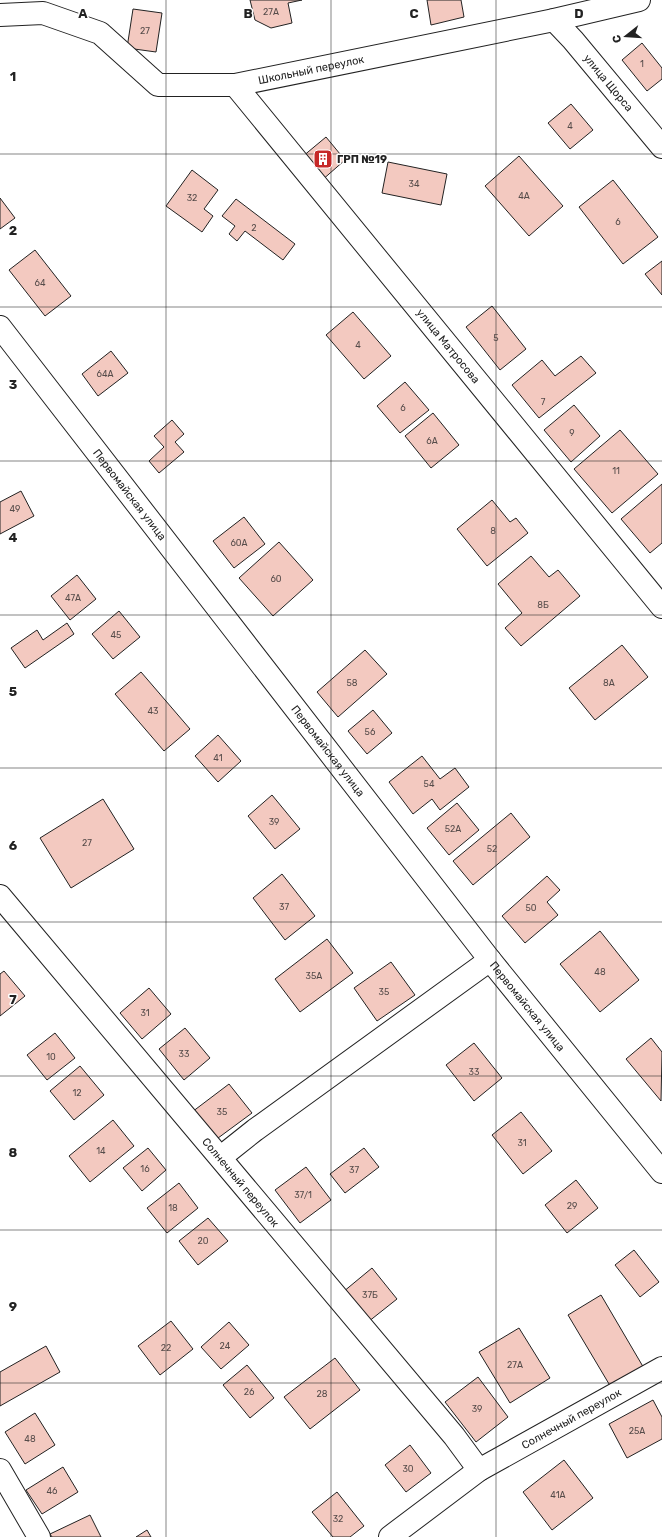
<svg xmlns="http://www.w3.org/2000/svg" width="662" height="1537" font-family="Rubik,sans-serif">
<rect width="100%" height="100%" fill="#fff"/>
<path fill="#f3c9c0" stroke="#222" d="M250,0H302L288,3L292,23L271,28L255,20Z
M427,0H461L464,17L431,25Z
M133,9L162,13L156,52L127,48Z
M642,43L662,68V79L647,91L622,60Z
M571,104L593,130L570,149L548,123Z
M326,137L345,160L321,181L302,157Z
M519,156L563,206L529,236L485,186Z
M388,162L447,174L441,205L382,193Z
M192,170L218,190L204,209L213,216L202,232L166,206Z
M613,180L658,237L623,264L579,207Z
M0,198L15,218L0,229Z
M236,199L295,244L283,260L245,231L237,241L229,234L235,226L222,216Z
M35,250L71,296L45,316L9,270Z
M662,261V295L645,274Z
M492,306L526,349L500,370L466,327Z
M353,312L391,356L364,379L326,335Z
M111,351L128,373L98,396L82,374Z
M581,356L596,373L539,418L512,385L542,360L555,376Z
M405,382L429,410L400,433L377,406Z
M574,405L600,436L571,462L544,430Z
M433,413L459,445L431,468L405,436Z
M172,420L184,434L175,442L184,452L159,473L149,461L164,447L154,436Z
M620,430L658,474L612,513L574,469Z
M662,484V543L650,553L621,519Z
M21,491L34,516L0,534V502Z
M492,500L510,522L516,518L528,533L487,566L457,529Z
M244,517L265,544L234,568L213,541Z
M279,542L313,580L273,616L239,578Z
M531,556L549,577L558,570L580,596L521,646L505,628L522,613L498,584Z
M77,575L96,599L70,620L51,596Z
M119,611L140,637L113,659L92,634Z
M67,623L74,634L25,668L11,648L37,630L43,640Z
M622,645L648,677L595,720L569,688Z
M365,650L387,674L338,717L317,692Z
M141,672L190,729L164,751L115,694Z
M373,710L392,733L367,754L348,731Z
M218,735L241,761L218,782L195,756Z
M422,756L440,779L455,768L469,787L440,810L432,799L413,814L389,782Z
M272,795L300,829L275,849L248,816Z
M103,799L134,849L71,888L40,838Z
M457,803L479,830L449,855L427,828Z
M511,813L530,837L473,885L453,861Z
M282,874L315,916L285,940L253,898Z
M547,876L560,890L547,902L558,915L525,943L502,916Z
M600,931L639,980L600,1012L560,964Z
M327,939L353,973L300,1012L275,979Z
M391,962L415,995L377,1021L354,988Z
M4,971L25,996L0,1016V974Z
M149,988L171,1014L142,1039L120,1013Z
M185,1028L210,1058L184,1080L159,1049Z
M55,1033L75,1058L47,1080L27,1055Z
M651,1038L662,1052L661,1101L626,1059Z
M474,1043L502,1078L474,1101L446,1065Z
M80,1066L104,1095L74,1120L50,1091Z
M229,1084L252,1113L214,1141L192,1112Z
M521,1112L552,1151L523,1174L492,1135Z
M113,1120L134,1146L90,1182L69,1156Z
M148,1148L166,1170L142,1191L123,1168Z
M364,1148L379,1167L345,1193L330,1174Z
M306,1167L331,1200L300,1223L275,1190Z
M576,1180L598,1208L567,1233L545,1205Z
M179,1183L198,1208L167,1233L147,1208Z
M208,1218L228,1241L198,1265L179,1241Z
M634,1250L659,1282L640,1297L615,1265Z
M372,1268L397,1299L368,1322L343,1292Z
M601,1295L645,1370L612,1389L568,1315Z
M171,1321L193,1349L160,1375L138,1346Z
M229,1322L249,1345L221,1369L201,1347Z
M519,1328L550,1378L510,1403L479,1352Z
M46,1346L60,1372L0,1406V1372Z
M335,1358L360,1390L310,1429L284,1397Z
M247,1365L274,1398L250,1418L223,1385Z
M478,1377L508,1417L476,1442L445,1402Z
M653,1400L662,1417V1439L627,1458L609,1424Z
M35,1413L55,1445L25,1464L5,1432Z
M410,1445L431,1473L406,1492L385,1465Z
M564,1460L593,1498L552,1530L523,1492Z
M63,1467L78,1492L42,1514L26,1490Z
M337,1492L364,1526L350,1537H333L312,1512Z
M90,1515L101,1537H52L50,1534Z
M147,1530L151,1537H136Z"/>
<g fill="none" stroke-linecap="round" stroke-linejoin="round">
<defs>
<g id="minor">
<path id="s1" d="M0,15L43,13L100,33L158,85H235L554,20L639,0"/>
<path id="s2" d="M554,20L573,40L662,147"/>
<path id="s3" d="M235,85L662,607"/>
<path id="s4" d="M0,896L454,1436L479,1470"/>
<path d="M221,1157L255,1130L490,960"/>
<path d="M0,1470L39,1537"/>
<path id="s5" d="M390,1537L479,1470L662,1368"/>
</g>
<g id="secondary">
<path id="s6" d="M0,327L490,960L662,1172"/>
</g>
</defs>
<use href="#minor" stroke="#222" stroke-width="24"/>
<use href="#secondary" stroke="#222" stroke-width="24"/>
<use href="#minor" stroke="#fff" stroke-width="22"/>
<use href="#secondary" stroke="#fff" stroke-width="22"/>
</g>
<path fill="none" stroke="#222" stroke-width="1" stroke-opacity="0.55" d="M166,0V1537M331,0V1537M496,0V1537M0,154H662M0,307H662M0,461H662M0,615H662M0,768H662M0,922H662M0,1076H662M0,1230H662M0,1383H662"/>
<defs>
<symbol id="building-square" viewBox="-11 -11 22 22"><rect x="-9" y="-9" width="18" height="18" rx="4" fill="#c62828" stroke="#fff"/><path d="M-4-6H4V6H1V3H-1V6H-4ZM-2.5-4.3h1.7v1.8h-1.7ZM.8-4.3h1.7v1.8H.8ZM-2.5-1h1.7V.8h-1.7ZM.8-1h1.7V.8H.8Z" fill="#fff"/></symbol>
</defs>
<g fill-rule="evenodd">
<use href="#building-square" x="312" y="148" width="22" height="22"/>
</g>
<g text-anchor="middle" stroke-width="3" stroke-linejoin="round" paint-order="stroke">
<g font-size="9" fill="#564c4a">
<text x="271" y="15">27А</text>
<text x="145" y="34">27</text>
<text x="642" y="67">1</text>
<text x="570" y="129">4</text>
<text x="414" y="187">34</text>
<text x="524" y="199">4А</text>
<text x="192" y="201">32</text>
<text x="618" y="225">6</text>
<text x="254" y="231">2</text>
<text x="40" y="286">64</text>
<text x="496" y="341">5</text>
<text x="358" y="348">4</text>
<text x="105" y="377">64А</text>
<text x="543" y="405">7</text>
<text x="403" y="411">6</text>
<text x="572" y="436">9</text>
<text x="432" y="444">6А</text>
<text x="616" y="474">11</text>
<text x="15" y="512">49</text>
<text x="493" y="534">8</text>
<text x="239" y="546">60А</text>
<text x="276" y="582">60</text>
<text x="73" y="601">47А</text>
<text x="543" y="608">8Б</text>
<text x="116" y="638">45</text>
<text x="352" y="686">58</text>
<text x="609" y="686">8А</text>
<text x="153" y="714">43</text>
<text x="370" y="735">56</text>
<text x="218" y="761">41</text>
<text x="429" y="787">54</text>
<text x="274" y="825">39</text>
<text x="453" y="832">52А</text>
<text x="87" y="846">27</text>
<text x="492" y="852">52</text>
<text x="284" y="910">37</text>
<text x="531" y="911">50</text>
<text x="600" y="975">48</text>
<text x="314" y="979">35А</text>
<text x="384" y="995">35</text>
<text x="145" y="1016">31</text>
<text x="184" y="1057">33</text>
<text x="51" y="1060">10</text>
<text x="474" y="1075">33</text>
<text x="77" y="1096">12</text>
<text x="222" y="1115">35</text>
<text x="522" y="1146">31</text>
<text x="101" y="1154">14</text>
<text x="145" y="1172">16</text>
<text x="354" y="1173">37</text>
<text x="303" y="1198">37/1</text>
<text x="572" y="1209">29</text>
<text x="173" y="1211">18</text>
<text x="203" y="1244">20</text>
<text x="370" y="1298">37Б</text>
<text x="225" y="1349">24</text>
<text x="166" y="1351">22</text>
<text x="515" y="1368">27А</text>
<text x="249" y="1395">26</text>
<text x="322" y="1397">28</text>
<text x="477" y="1412">39</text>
<text x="637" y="1434">25А</text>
<text x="30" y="1442">48</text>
<text x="408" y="1472">30</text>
<text x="52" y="1494">46</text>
<text x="558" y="1498">41А</text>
<text x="338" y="1522">32</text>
</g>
<g font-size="11" fill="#222" stroke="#fff">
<text dy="4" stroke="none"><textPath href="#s1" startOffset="336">Школьный переулок</textPath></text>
<text dy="4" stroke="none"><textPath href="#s2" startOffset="83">улица Щорса</textPath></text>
<text dy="4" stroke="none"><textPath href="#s3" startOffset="337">улица Матросова</textPath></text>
<text dy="4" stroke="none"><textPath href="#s6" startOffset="212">Первомайская улица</textPath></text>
<text dy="4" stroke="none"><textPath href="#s6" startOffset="536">Первомайская улица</textPath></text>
<text dy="4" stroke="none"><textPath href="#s6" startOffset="860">Первомайская улица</textPath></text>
<text dy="4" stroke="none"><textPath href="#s4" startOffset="374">Солнечный переулок</textPath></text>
<text dy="4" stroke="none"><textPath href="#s5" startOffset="217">Солнечный переулок</textPath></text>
</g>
<g font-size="11" font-weight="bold" fill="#222" stroke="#fff" text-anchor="start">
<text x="337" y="163">ГРП №19</text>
</g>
</g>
<g font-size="13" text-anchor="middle" font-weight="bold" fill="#222" stroke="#fff" stroke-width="3" stroke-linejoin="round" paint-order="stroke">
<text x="83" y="18">A</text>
<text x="248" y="18">B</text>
<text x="414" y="18">C</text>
<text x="579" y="18">D</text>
<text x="13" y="81">1</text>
<text x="13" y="235">2</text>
<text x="13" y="389">3</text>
<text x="13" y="542">4</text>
<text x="13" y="696">5</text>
<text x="13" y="850">6</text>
<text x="13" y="1004">7</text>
<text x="13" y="1157">8</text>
<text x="13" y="1311">9</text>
</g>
<g transform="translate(626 36) rotate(253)" stroke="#ffffff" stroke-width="3" paint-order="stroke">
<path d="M0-3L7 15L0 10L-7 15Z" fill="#222222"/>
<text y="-6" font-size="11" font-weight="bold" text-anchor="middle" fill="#222222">С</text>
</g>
</svg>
